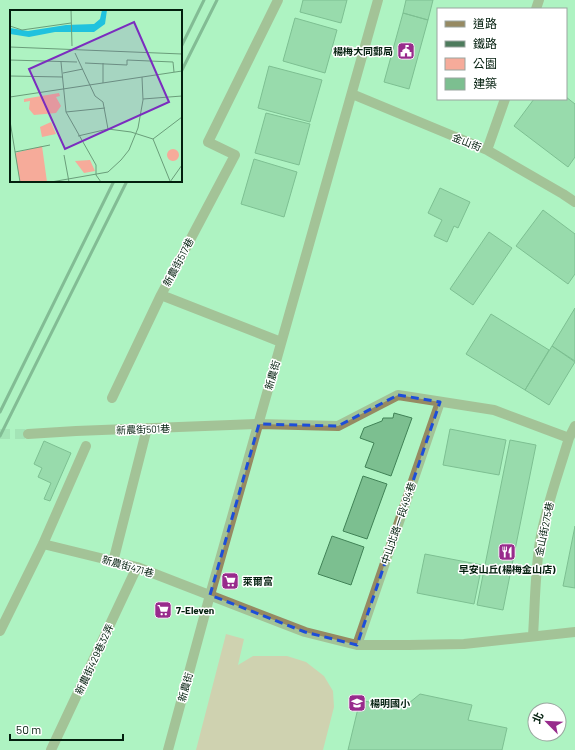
<svg xmlns="http://www.w3.org/2000/svg" width="575" height="750" font-family="Barlow,'Noto Sans TC',sans-serif">
<rect width="100%" height="100%" fill="#aef3c2"/>
<path fill="#f6ab9a" d="M226,634L244,639L238,665L253,656H287L306,662L324,676L333,691L334,707L323,750H196Z"/>
<path fill="#7cbf90" stroke="#408256" d="M303,0H347L341,23L300,12Z
M406,0H433L428,20L403,13Z
M403,13L428,20L409,89L384,82Z
M295,18L337,30L325,73L283,61Z
M269,66L322,80L310,122L258,108Z
M566,97L575,104V157L568,167L514,126L534,99H566Z
M266,113L310,124L299,165L255,153Z
M254,159L297,172L284,217L241,204Z
M440,188L470,202L458,228L454,226L447,242L434,236L442,220L428,213Z
M543,210L575,234V274L568,284L516,246Z
M489,232L512,248L473,305L450,289Z
M575,308V361L552,346Z
M491,314L549,350L525,390L466,354Z
M552,346L575,362L549,405L525,390Z
M394,413L412,418L391,476L365,467L374,443L360,438L364,428L382,421L383,418H393Z
M450,429L506,440L499,475L443,465Z
M510,440L536,445L503,610L477,605Z
M44,441L71,453L50,501L44,499L51,483L38,477L42,468L34,464Z
M363,476L387,484L367,539L343,531Z
M575,526V588L563,586Z
M332,536L364,547L351,585L318,574Z
M425,554L482,565L474,604L417,593Z
M420,694L472,705L468,720L507,728L502,750H348L360,700L387,706L388,698L409,703Z"/>
<g fill="none" stroke-linecap="round" stroke-linejoin="round">
<path stroke="#94d3a7" stroke-width="10" stroke-dasharray="10 5" stroke-linecap="butt" d="M0,434H28"/>
<path stroke="#968a62" stroke-width="10" d="M536,9L539,0
M352,94L487,150L563,194L575,202
M487,150L505,99
M161,295L281,342
M112,398L161,295L235,155L208,142L278,0
M28,434L76,431L259,424L338,426L398,395L494,410L569,438
M43,544L137,567L305,632L357,645H409L464,644L575,632
M113,562L147,428
M0,631L43,544L86,446
M533,636C535,605 535,572 540,541C546,506 559,472 569,438L575,426
M357,645L440,402
M51,750L137,567
M168,750L210,595L378,0"/>
<path stroke="#4d7b5c" stroke-width="3" d="M181,47L204,0
M181,72L217,0
M0,412L114,181
M0,436L127,181"/>
</g>
<path d="M0 0H575V750H0ZM398,395L440,402L357,645L305,632L210,595L259,424L338,426Z" fill="#aef3c2" fill-opacity=".55" fill-rule="evenodd"/>
<path fill="none" stroke="#1d4ed8" stroke-width="3" stroke-dasharray="8 5" stroke-linejoin="round" d="M398,395L440,402L357,645L305,632L210,595L259,424L338,426Z"/>
<defs>
<symbol id="civic-square" viewBox="-11 -11 22 22"><rect x="-9" y="-9" width="18" height="18" rx="4" fill="#982b8c" stroke="#fff"/><path d="M-.6-6.5H3V-4.5H.6V-3L4-1V1h2V6H-6V1h2V-1L-.6-3ZM-1.2 2.5V6h2.4V2.5Z" fill="#fff"/></symbol>
<symbol id="restaurant-square" viewBox="-11 -11 22 22"><rect x="-9" y="-9" width="18" height="18" rx="4" fill="#982b8c" stroke="#fff"/><path d="M-5-6h1v4h1v-4h1v4h1v-4h1v5L-1.5 .5V6h-2V.5L-5-1ZM5-6V6H3V1.5H1.5Q1.5-4 5-6Z" fill="#fff"/></symbol>
<symbol id="supermarket-square" viewBox="-11 -11 22 22"><rect x="-9" y="-9" width="18" height="18" rx="4" fill="#982b8c" stroke="#fff"/><path d="M-6-5.5h2.5l.6 2H6L4.5 2H-2.5L-4.4-4H-6ZM-1.5 3.2a1.3 1.3 0 1 0 .1 0ZM3 3.2a1.3 1.3 0 1 0 .1 0Z" fill="#fff"/></symbol>
<symbol id="school-square" viewBox="-11 -11 22 22"><rect x="-9" y="-9" width="18" height="18" rx="4" fill="#982b8c" stroke="#fff"/><path d="M0-5L7-2L0 1L-7-2ZM-4 1L0 2.5L4 1V4Q0 6-4 4Z" fill="#fff"/></symbol>
</defs>
<g fill-rule="evenodd">
<use href="#civic-square" x="396" y="41" width="20" height="20"/>
<use href="#restaurant-square" x="497" y="542" width="20" height="20"/>
<use href="#supermarket-square" x="220" y="571" width="20" height="20"/>
<use href="#supermarket-square" x="153" y="600" width="20" height="20"/>
<use href="#school-square" x="347" y="693" width="20" height="20"/>
</g>
<g text-anchor="middle" stroke-width="3" stroke-linejoin="round" paint-order="stroke">
<g font-size="10" font-weight="bold" fill="#031f0e" stroke="#fff" text-anchor="start">
<text x="393" y="55" text-anchor="end">楊梅大同郵局</text>
<text x="507" y="573" text-anchor="middle">早安山丘(楊梅金山店)</text>
<text x="243" y="585">萊爾富</text>
<text x="176" y="614">7-Eleven</text>
<text x="370" y="707">楊明國小</text>
</g>
<g font-size="10" fill="#031f0e" stroke="#fff">
<text transform="translate(467 142) rotate(22)" y="4">金山街</text>
<text transform="translate(178 262) rotate(-62)" y="4">新農街517巷</text>
<text transform="translate(272 375) rotate(-74)" y="4">新農街</text>
<text transform="translate(143 429) rotate(-2)" y="4">新農街501巷</text>
<text transform="translate(398 523) rotate(-71)" y="4">中山北路一段494巷</text>
<text transform="translate(544 529) rotate(-78)" y="4">金山街275巷</text>
<text transform="translate(128 566) rotate(16)" y="4">新農街471巷</text>
<text transform="translate(94 659) rotate(-65)" y="4">新農街429巷32弄</text>
<text transform="translate(185 687) rotate(-75)" y="4">新農街</text>
</g>
</g>
<g transform="translate(10 10)">
<rect width="172" height="172" fill="#aef3c2"/>
<path d="M49,83L50,86L46,87L51,96L46,103L24,105L19,99L20,91L14,92V89ZM41,112L46,124L32,127L30,117ZM32,136L37,172H10L5,143ZM157 145a6 6 0 1 1 12 0a6 6 0 1 1-12 0ZM80,150L85,161L74,163L65,151Z" fill="#f6ab9a"/>
<path d="M92,0H97L95,14L84,22H45L19,27L0,24V18L18,21L56,15L84,14L90,9Z" fill="#20c2de"/>
<path fill="none" stroke="#6a9e7a" stroke-width="1" d="M61,0L62,36M0,16L12,20L61,13M0,37L172,44M65,43L85,86L93,92L98,119M0,50L67,52M51,52L56,102L86,155V165L91,172M75,53L117,55V50L163,52L164,62M93,53V73M53,63L73,59M0,66L53,67M0,87L172,61M133,89L172,86M56,102L95,98M0,111L10,172M68,126L98,119L121,122L143,129L172,107M143,129L160,171M5,142L40,135M54,145L59,172M41,172L98,162L111,150L119,140L128,118L133,90L132,67M160,172L172,155"/>
<path fill="#7b2cbf" fill-opacity="0.15" stroke="#7b2cbf" stroke-width="2" d="M124,12L159,92L55,139L19,59Z"/>
<rect width="172" height="172" fill="none" stroke="#031f0e" stroke-width="2"/>
</g>
<rect x="437" y="8" width="130" height="92" fill="#ffffff" stroke="#9aa59f"/>
<rect x="445" y="21" width="20" height="6" fill="#968a62" stroke="#9aa59f"/>
<text x="473" y="28" font-size="12" fill="#031f0e">道路</text>
<rect x="445" y="41" width="20" height="6" fill="#4d7b5c" stroke="#9aa59f"/>
<text x="473" y="48" font-size="12" fill="#031f0e">鐵路</text>
<rect x="445" y="58" width="20" height="12" fill="#f6ab9a" stroke="#9aa59f"/>
<text x="473" y="68" font-size="12" fill="#031f0e">公園</text>
<rect x="445" y="78" width="20" height="12" fill="#7cbf90" stroke="#9aa59f"/>
<text x="473" y="88" font-size="12" fill="#031f0e">建築</text>
<g transform="translate(547 722) rotate(294)"><circle r="19" fill="#ffffff" stroke="#9aa59f"/>
<path d="M0-3L7 15L0 10L-7 15Z" fill="#982b8c"/>
<text y="-6" font-size="11" font-weight="bold" text-anchor="middle" fill="#031f0e">北</text>
</g>
<path d="M10 734v6h113v-6" fill="none" stroke="#031f0e" stroke-width="2"/>
<text x="16" y="734" font-size="12" fill="#031f0e" stroke="#ffffff" stroke-width="3" paint-order="stroke">50 m</text>
</svg>
